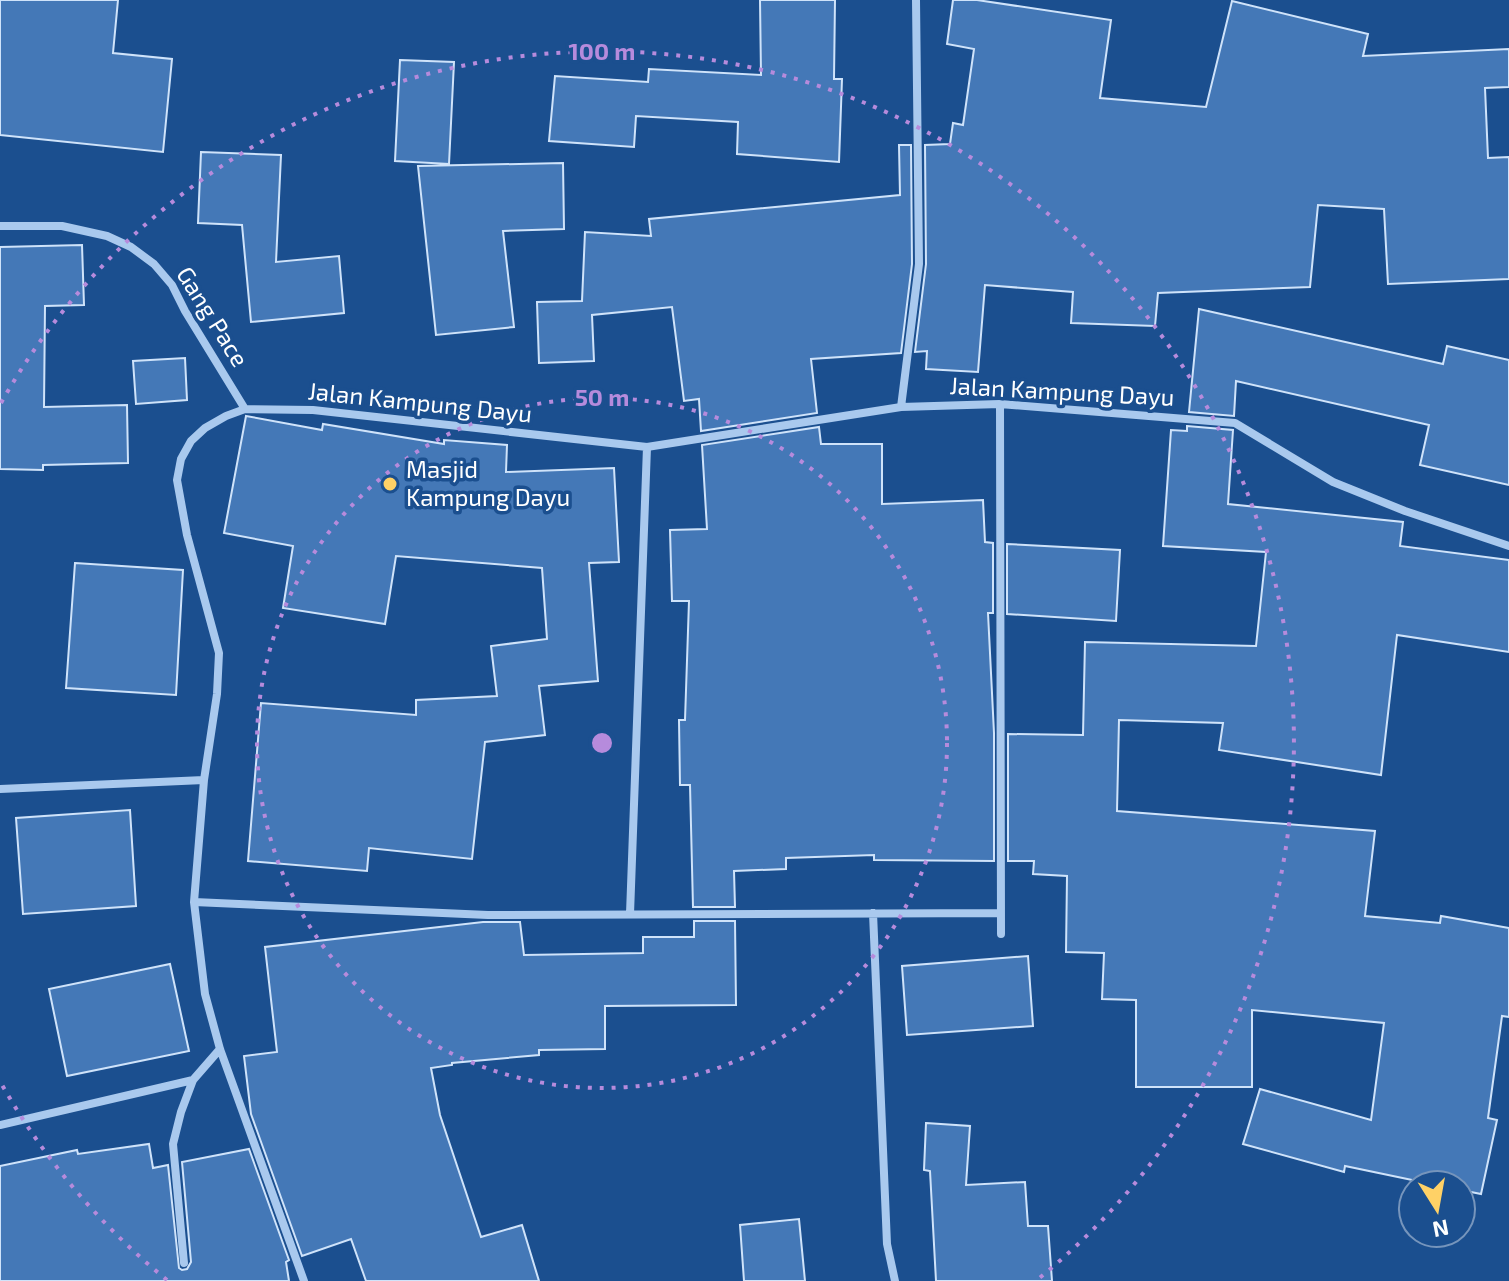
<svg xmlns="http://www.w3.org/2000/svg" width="1509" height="1281" font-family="'Exo 2',sans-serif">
<rect width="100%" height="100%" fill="#1b4f8f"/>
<path fill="#4478b7" stroke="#cfe3fa" stroke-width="2" d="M0,0H118L113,53L172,59L163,152L0,135Z
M760,0H835L834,79H842L839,162L737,154L738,122L636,116L634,147L549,141L555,76L648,82L649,69L761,75Z
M953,0H977L1111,20L1100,98L1206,107L1232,1L1368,34L1363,56L1509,49V87L1485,88L1488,158L1509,157V279L1388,284L1384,209L1318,205L1310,287L1158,293L1155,326L1071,323L1073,292L985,285L978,372L926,369L927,351L915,352L926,264L925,145L950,144L953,123L963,125L974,49L947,44Z
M400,60L454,62L449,164L395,161Z
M899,145H911L912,264L901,353L811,359L817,413L701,431L699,399L684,401L672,307L592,315L594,361L539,363L537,302L582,301L585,232L651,236L649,219L900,195Z
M201,152L281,155L276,262L339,256L344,313L251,322L242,225L198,223Z
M563,163L564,229L503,231L514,327L436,335L418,166Z
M82,245L84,305L45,306L44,407L127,405L128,463L43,465V470L0,469V247Z
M1199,309L1443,364L1447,346L1509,360V485L1420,465L1429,425L1236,381L1234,416L1189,412Z
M185,358L187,400L136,404L133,361Z
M246,416L322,430L323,424L444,444V440L507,445L506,472L614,468L619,562L589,563L598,681L539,686L545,735L485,742L472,859L369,848L367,871L248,861L261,703L416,715V700L497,696L491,646L547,639L542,568L396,556L385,624L283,608L293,546L224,533Z
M1187,426L1233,430L1228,504L1403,522L1400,546L1509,560V652L1397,635L1381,775L1219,750L1223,723L1119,720L1117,811L1375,831L1365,916L1440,923L1441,916L1509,928V1017L1502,1016L1488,1118L1497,1120L1481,1194L1461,1190V1185H1436L1345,1166L1344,1172L1243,1144L1260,1089L1371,1120L1384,1023L1252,1010V1087H1136V1000L1102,999L1104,953L1066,952L1067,876L1033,874L1034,861H1008V734L1083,735L1085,642L1256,646L1266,552L1163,546L1171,430L1187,431Z
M819,427L821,444H882V504L983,500L985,542L993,543V613H988L994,733V861L874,860V855L786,858V869L734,871L735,907H693L690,785H680L679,720H685L689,601H672L670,530L707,529L702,445Z
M1007,544L1120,550L1116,621L1007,614Z
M75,563L183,570L176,695L66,688Z
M130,810L136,906L23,914L16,818Z
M694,921H735L736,1005L605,1006V1049L539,1050V1055L452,1063V1065L431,1068L440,1115L481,1237L522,1225L539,1281H366L351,1239L302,1256L251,1114L244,1056L277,1052L265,947L483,922H520L524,955L643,953V937H694Z
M1028,956L1033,1026L907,1035L902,966Z
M170,964L189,1051L67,1076L49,989Z
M926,1123L970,1126L966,1185L1025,1182L1028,1226H1048L1052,1281H936L930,1171L924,1170Z
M149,1144L153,1168L168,1165L179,1268L182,1270L187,1269L191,1262L182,1162L249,1149L289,1260L286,1262L289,1281H0V1166L77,1150L78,1154Z
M799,1219L805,1281H744L740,1225Z"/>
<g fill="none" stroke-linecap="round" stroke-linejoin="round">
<path stroke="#a9c9ee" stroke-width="8" d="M0,226H62L107,236L131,247L154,264L172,285L185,311L245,409
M1000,404L1001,934
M901,407L919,264L916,0
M204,780L194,902L205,994L220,1049L304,1281
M0,789L204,780L217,694L219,653L187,535L177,480L181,459L191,441L205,428L226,416L245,409L313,410L647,447L901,407L1000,404L1235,423L1333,482L1405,511L1509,546
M194,902L488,915L1001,913
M873,913L887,1244L895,1281
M630,914L647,447
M0,1125L193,1080
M184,1263L173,1144L181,1112L193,1080L220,1049"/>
</g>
<g fill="none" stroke="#b68bdc" stroke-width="4" stroke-dasharray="4 8">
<circle cx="602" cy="743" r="345"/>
<path d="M167 1280A691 691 0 0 1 1 1083M1 403A691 691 0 1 1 1037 1280"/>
</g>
<circle fill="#ffd166" stroke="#1b4f8f" stroke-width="3" cx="390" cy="484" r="8"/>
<g text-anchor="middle" stroke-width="7" stroke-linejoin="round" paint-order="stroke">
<g font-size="24" fill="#fff" stroke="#1b4f8f">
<text transform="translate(212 317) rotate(58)" y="8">Gang Pace</text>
<text transform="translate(1062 392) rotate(3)" y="8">Jalan Kampung Dayu</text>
<text transform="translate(420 403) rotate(6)" y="8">Jalan Kampung Dayu</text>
</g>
<g font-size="24" fill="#fff" stroke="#1b4f8f" text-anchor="start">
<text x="406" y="478">Masjid<tspan x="406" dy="28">Kampung Dayu</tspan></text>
</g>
</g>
<circle cx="602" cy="743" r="12" fill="#b68bdc" stroke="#1b4f8f" stroke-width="4"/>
<g font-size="24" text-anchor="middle" font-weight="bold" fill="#b68bdc" stroke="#1b4f8f" stroke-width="7" stroke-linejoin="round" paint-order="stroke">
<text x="602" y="60">100 m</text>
<text x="602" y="406">50 m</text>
</g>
<g transform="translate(1437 1209) rotate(169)"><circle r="38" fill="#1b4f8f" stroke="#7695bc" stroke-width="2"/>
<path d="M0-6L14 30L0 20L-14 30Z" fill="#ffd166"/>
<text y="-12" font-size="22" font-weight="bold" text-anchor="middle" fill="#ffffff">N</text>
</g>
</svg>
